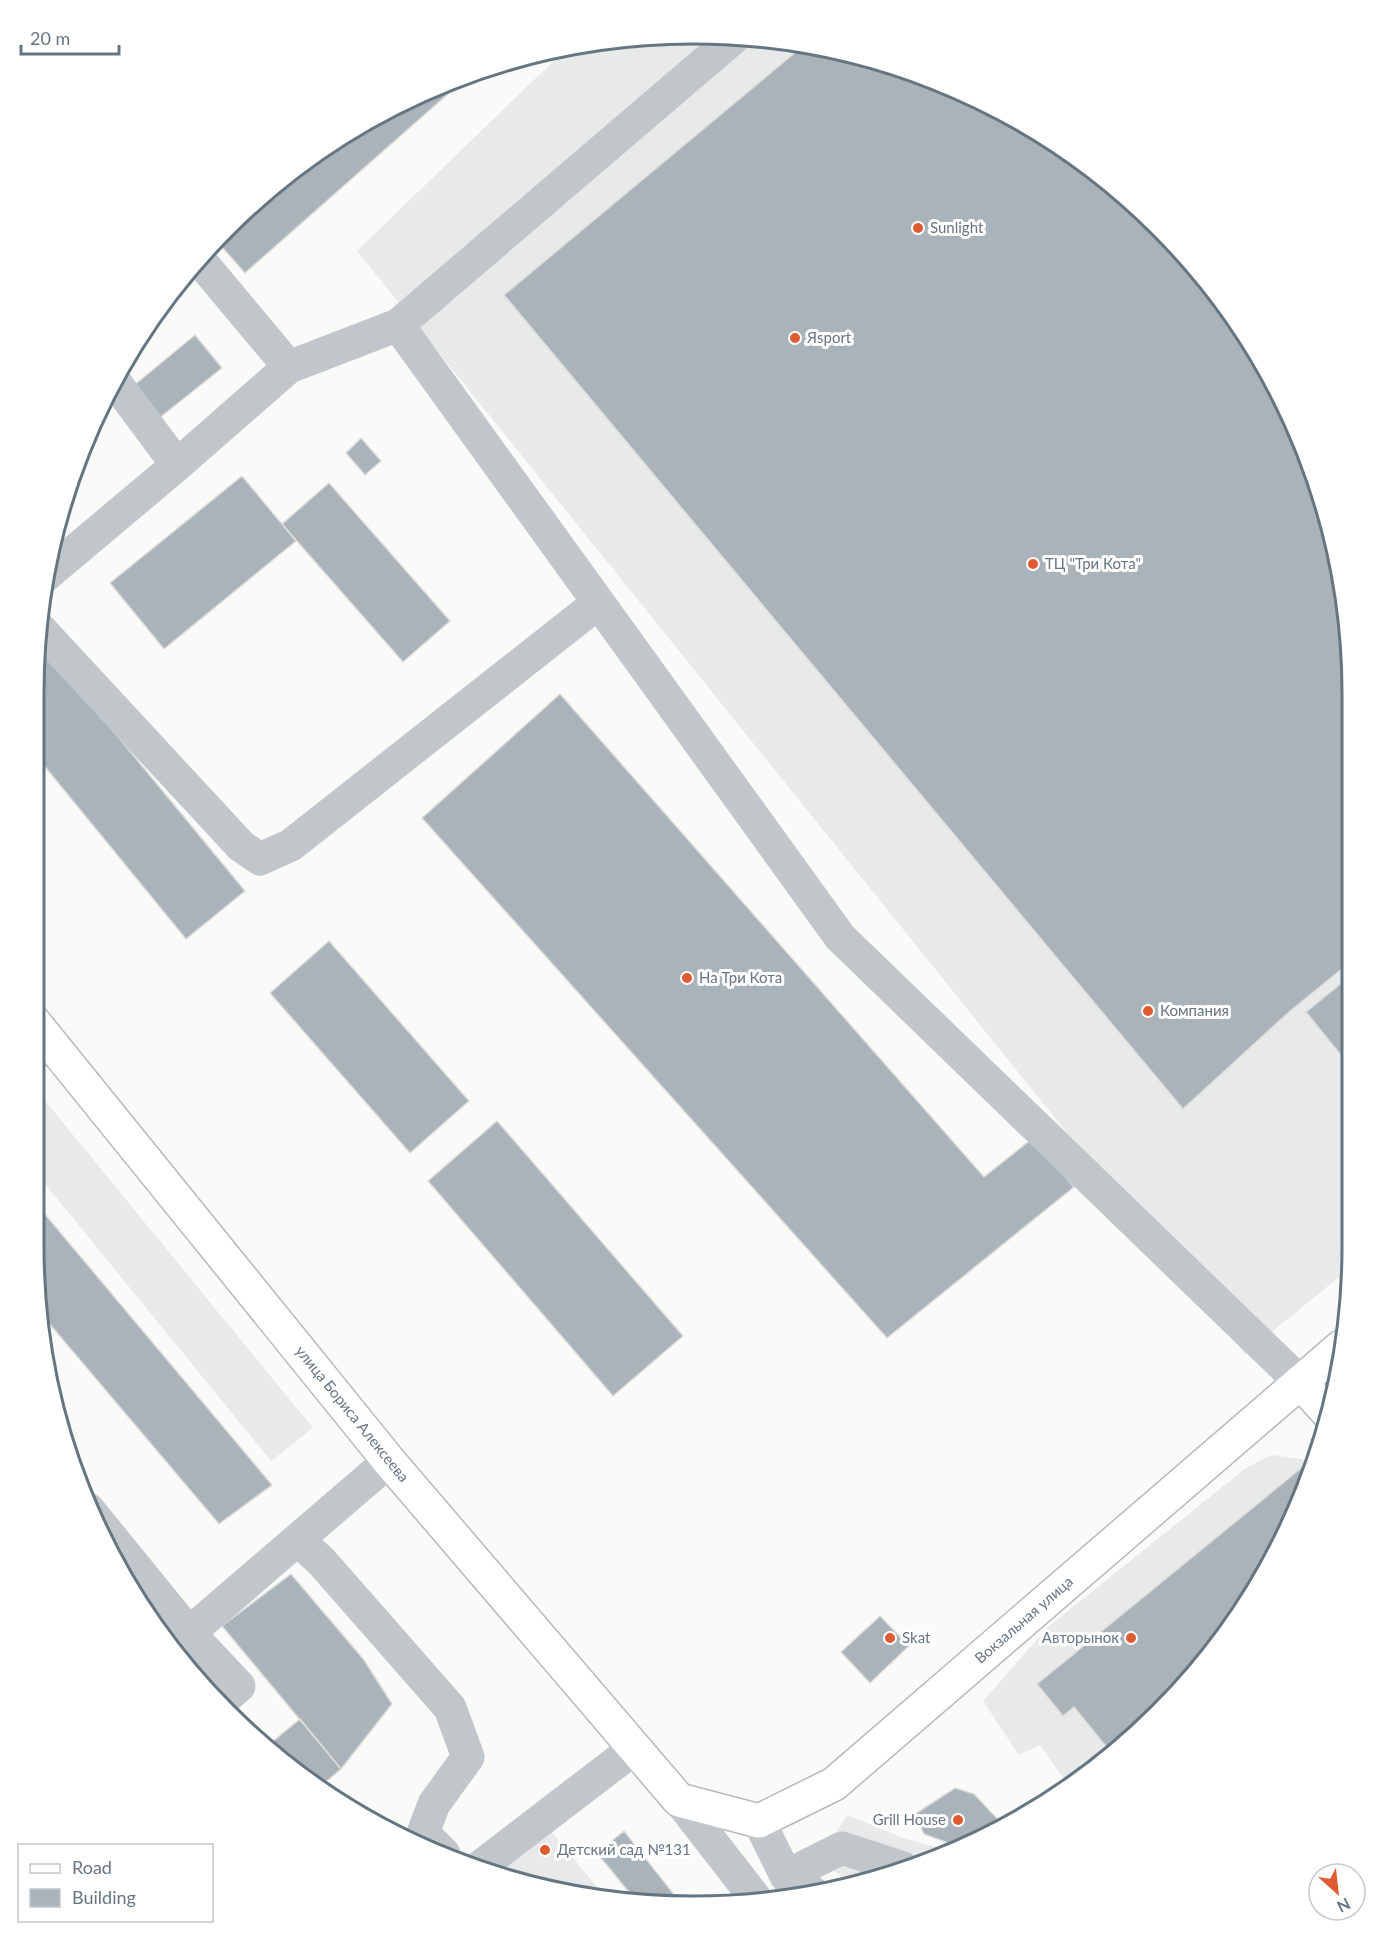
<svg xmlns="http://www.w3.org/2000/svg" width="1385" height="1940" font-family="Lato,sans-serif">
<rect width="100%" height="100%" fill="#fafaf8"/>
<path fill="#e8e9e9" d="M736,34L864,56L984,101L1094,169L1189,258L1284,401L1329,521L1346,606L1350,1268L1245,1354L357,251L567,48L607,39Z
M33,1086L313,1428L271,1461L33,1169Z
M1271,1455L1303,1459L1312,1465L1284,1539L1215,1649L1127,1744L1059,1796L1002,1827L1064,1779L1040,1745L1019,1755L983,1701L1049,1626L1246,1468Z
M847,1815L903,1838L954,1852L945,1857L852,1882L818,1862Z
M549,1829L607,1899L564,1894L497,1871Z"/>
<path fill="#aab3b9" stroke="#dcdcda" stroke-width="1.5" d="M803,46L864,56L984,101L1094,169L1189,258L1284,401L1329,521L1346,606L1349,963L1289,1012L1183,1109L504,295Z
M474,71L245,273L215,239L258,196L363,121Z
M195,335L222,368L158,419L132,387Z
M361,438L381,461L365,475L346,453Z
M242,476L296,541L164,649L110,583Z
M329,483L450,621L403,662L282,524Z
M49,653L245,891L186,939L33,752V692L36,664Z
M560,694L984,1177L1033,1138L1074,1187L887,1338L422,818Z
M329,941L469,1101L410,1153L270,993Z
M1349,977V1065L1306,1012Z
M497,1121L683,1336L613,1396L428,1181Z
M33,1200L272,1485L219,1524L42,1315L33,1247Z
M1305,1465L1310,1471L1284,1539L1216,1649L1163,1705L1109,1750L1074,1707L1063,1716L1037,1684Z
M291,1574L364,1660L392,1704L341,1769L222,1626Z
M880,1616L909,1646L870,1683L841,1652Z
M300,1719L341,1769L321,1786L265,1748Z
M955,1788L974,1794L1003,1825L962,1848L924,1834L915,1814Z
M624,1831L679,1901L674,1905L637,1902L597,1853Z"/>
<g fill="none" stroke-linecap="round" stroke-linejoin="round">
<defs>
<path id="major" d="M33,1021L389,1461L679,1800L759,1821L834,1784L1341,1347
M1300,1382L1330,1415"/>
</defs>
<use href="#major" stroke="#b5babe" stroke-width="36"/>
<path stroke="#c1c6ca" stroke-width="33" d="M398,325L840,937L1300,1382
M289,367L398,325L737,35
M113,379L177,465
M44,577L177,465L289,367L197,257
M39,628L241,846L260,859L291,845L598,603
M88,1509L189,1633L239,1686L221,1702
M298,1540L322,1562L450,1708L468,1757L434,1804L423,1833L444,1854
M189,1633L389,1461
M679,1800L759,1903
M759,1821L786,1876L812,1892
M481,1866L635,1748
M786,1876L842,1848L903,1868"/>
<use href="#major" stroke="#fff" stroke-width="33"/>
</g>
<g fill="#e05b32" stroke="#fff" stroke-width="2">
<circle cx="918" cy="228" r="6"/>
<circle cx="795" cy="338" r="6"/>
<circle cx="1033" cy="564" r="6"/>
<circle cx="687" cy="978" r="6"/>
<circle cx="1148" cy="1011" r="6"/>
<circle cx="890" cy="1638" r="6"/>
<circle cx="1131" cy="1638" r="6"/>
<circle cx="958" cy="1820" r="6"/>
<circle cx="545" cy="1850" r="6"/>
</g>
<g text-anchor="middle" stroke-width="6" stroke-linejoin="round" paint-order="stroke">
<g font-size="15" fill="#667582" stroke="#fff" text-anchor="start">
<text x="930" y="233">Sunlight</text>
<text x="807" y="343">Яsport</text>
<text x="1045" y="569">ТЦ "Три Кота"</text>
<text x="699" y="983">На Три Кота</text>
<text x="1160" y="1016">Компания</text>
<text x="902" y="1643">Skat</text>
<text x="1119" y="1643" text-anchor="end">Авторынок</text>
<text x="946" y="1825" text-anchor="end">Grill House</text>
<text x="557" y="1855">Детский сад №131</text>
</g>
<g font-size="15" fill="#667582" stroke="#fff">
<text transform="translate(352 1414) rotate(51)" y="5">улица Бориса Алексеева</text>
<text transform="translate(1024 1620) rotate(-41)" y="5">Вокзальная улица</text>
</g>
</g>
<path d="M0 0H1385V1940H0ZM693 44H693A649 649 0 0 1 1342 693V1247A649 649 0 0 1 693 1896H693A649 649 0 0 1 44 1247V693A649 649 0 0 1 693 44Z" fill="#fff" fill-rule="evenodd"/>
<path fill="none" stroke="#667582" stroke-width="3" d="M693 44H693A649 649 0 0 1 1342 693V1247A649 649 0 0 1 693 1896H693A649 649 0 0 1 44 1247V693A649 649 0 0 1 693 44Z"/>
<rect x="18" y="1844" width="195" height="78" fill="#ffffff" stroke="#c2c8cd" stroke-width="1.5"/>
<rect x="30" y="1864" width="30" height="9" fill="#ffffff" stroke="#c2c8cd" stroke-width="1.5"/>
<text x="72" y="1874" font-size="18" fill="#667582">Road</text>
<rect x="30" y="1889" width="30" height="18" fill="#aab3b9" stroke="#c2c8cd" stroke-width="1.5"/>
<text x="72" y="1904" font-size="18" fill="#667582">Building</text>
<g transform="translate(1337 1892) rotate(153)"><circle r="28" fill="#ffffff" stroke="#c2c8cd" stroke-width="1.5"/>
<path d="M0-4.5L10 22L0 15L-10 22Z" fill="#e05b32"/>
<text y="-9" font-size="16" font-weight="bold" text-anchor="middle" fill="#667582">N</text>
</g>
<path d="M21 45v9h98v-9" fill="none" stroke="#667582" stroke-width="3"/>
<text x="30" y="45" font-size="18" fill="#667582" stroke="#ffffff" stroke-width="4.5" paint-order="stroke">20 m</text>
</svg>
